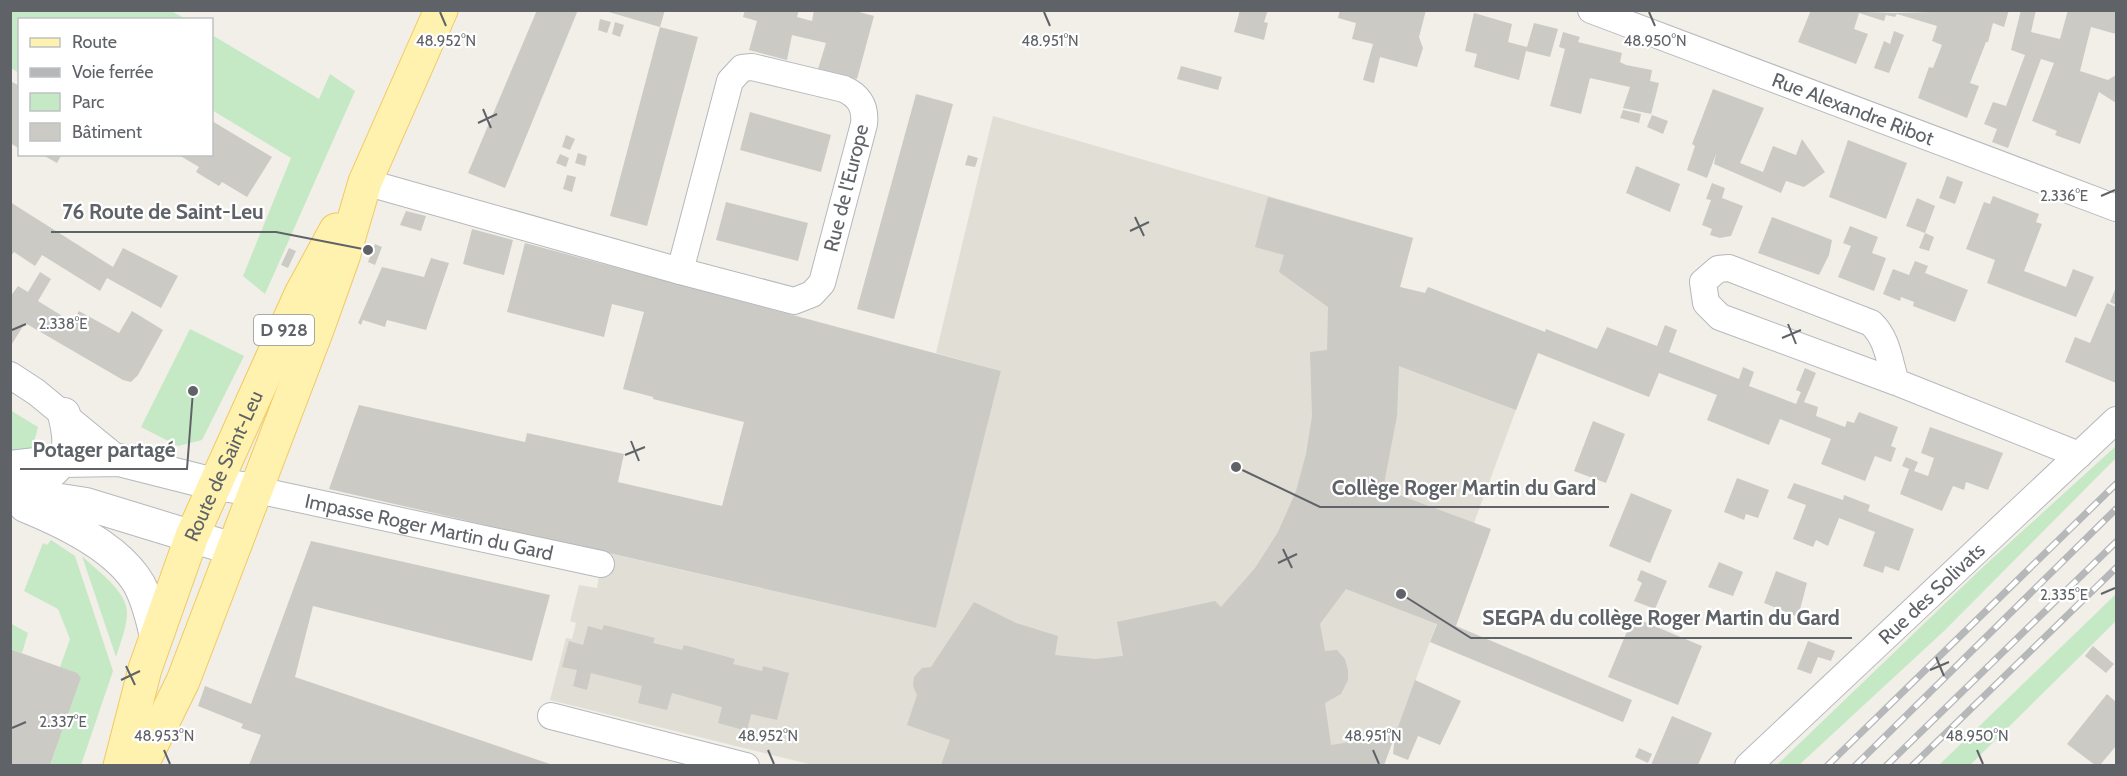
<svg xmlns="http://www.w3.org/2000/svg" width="2127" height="776" font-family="Cabin,sans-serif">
<rect width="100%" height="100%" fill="#f1efe8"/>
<path fill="#e1ded6" d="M993,116L1413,238L1400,287L1425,293L1428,287L1545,332L1384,765H813L550,700L566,638L572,639L576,623L570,621L579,585L597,588L603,552L936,628L1001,371L936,353Z"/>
<path fill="#c5e8c5" d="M11,10L171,11L186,19L20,20L19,73L11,68Z
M212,35L319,99L330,74L355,91L265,294L243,276L291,158L212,110Z
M190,329L244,356L202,440L178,446L141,427Z
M10,410L38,427L31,454L11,455Z
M2116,446V458L1944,631L1799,765H1777L1983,567Z
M51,540L75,556L113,671L81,765H50L81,678L60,667L70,639L58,609L24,591L43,543L47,545Z
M82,556C97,571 129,592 127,615C126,629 120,644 116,657Z
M2116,594V621L1970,765H1939Z
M10,623L28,633L22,653L11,649Z"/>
<path fill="#cccac5" d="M537,10H578L505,188L468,173Z
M602,10H665L660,27Z
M745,10H799L797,17L812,21L814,10H852L874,16L857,79L818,69L826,43L792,35L787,60L749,50L757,21L743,17Z
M1240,10H1268L1264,22L1268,23L1264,40L1234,32Z
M1340,10H1426L1419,37L1423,48L1417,67L1380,57L1374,83L1363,80L1373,44L1352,39L1356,23L1338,18Z
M1811,10L1894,13L2009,10L2004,27L1993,23L1988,42H1986L1970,83L1979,86L1967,118L1918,98L1929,67L1933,68L1942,45L1932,41L1937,26L1897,14L1895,17L1886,15L1884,21L1859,13L1854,29L1868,34L1856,64L1798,42Z
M2021,10H2036L2031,32L2060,39L2068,10H2116V34L2091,27L2080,71L2108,80L2116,75V103L2099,92L2080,144L2055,135L2057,131L2032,121L2054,63L2041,59L2008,148L1992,142L1997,129L1984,124L1993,102L2006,106L2025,55L2011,50Z
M1474,13L1512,24L1508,42L1527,47L1534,23L1558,29L1550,57L1526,51L1519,80L1474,67L1477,54L1465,51Z
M600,19L611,22L607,33L598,30Z
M615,22L624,25L620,37L612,34Z
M660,27L698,37L647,226L610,216Z
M1894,31L1904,35L1889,73L1874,68L1884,41L1890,44Z
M1563,32L1580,37L1578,42L1622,53L1620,62L1626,65L1652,70L1650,81L1659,83L1651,114L1623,108L1630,87L1590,78L1581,114L1550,106L1565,49L1559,47Z
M1181,66L1222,77L1218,90L1177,79Z
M10,81L20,86V149L10,143Z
M1713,89L1764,108L1740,163L1763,172L1773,146L1796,155L1802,139L1825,172L1804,187L1786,181L1781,193L1714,164L1716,154L1707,178L1687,170L1695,146L1692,144Z
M916,94L953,104L894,319L857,309Z
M1623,110L1641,114L1639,123L1620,118Z
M750,112L831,135L821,172L740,150Z
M1652,115L1668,121L1663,134L1647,127Z
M212,121L272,157L247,197L222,182L219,186L196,172L199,167L177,154H212Z
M566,135L575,139L570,150L562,147Z
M1848,140L1907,163L1886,219L1829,197Z
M578,153L587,156L585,166L575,163Z
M41,154H62L57,163Z
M560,154L569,158L566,167L556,163Z
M968,155L978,158L975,167L965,165Z
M1636,166L1680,184L1670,212L1626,193Z
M567,175L576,177L572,192L563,189Z
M1947,176L1963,182L1955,204L1939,198Z
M1712,183L1725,188L1722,198L1743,206L1731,236L1720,238L1710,235L1712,229L1702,225L1711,200L1706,199Z
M1993,196L2039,214L2036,222L2042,224L2024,271L2066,287L2073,269L2094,277L2076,317L1987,283L1995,260L1966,249L1984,202L1990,204Z
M1268,197L1413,238L1400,287L1425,293L1428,287L1545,332L1546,329L1597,349L1607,327L1657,346L1665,325L1677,330L1669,352L1739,379L1743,367L1754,372L1749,386L1796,404L1801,392L1796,390L1805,368L1816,373L1804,402L1818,407L1816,416L1845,427L1847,421L1854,423L1859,412L1898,427L1891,446L1896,448L1891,462L1875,456L1865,481L1821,464L1831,439L1780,419L1769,445L1707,420L1717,395L1659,373L1649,397L1538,353L1516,410L1399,366L1397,416L1383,489L1491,529L1456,626L1632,700L1623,722L1430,642L1437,624L1346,589L1320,624L1325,651L1337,650L1345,659L1348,670V680L1341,694L1325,703L1331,745L1395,735L1415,680L1461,701L1440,745L1418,736L1408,760L1393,754L1395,735L1384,765H941L950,740L907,725L917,695L913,686L914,677L922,668L931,667L974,602L1016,623L1058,636L1055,655L1095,659L1123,656L1117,622L1215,601L1221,607L1255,568L1278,532L1296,491L1306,454L1312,416L1310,352L1327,350L1328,307L1279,272L1284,255L1255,247Z
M1917,198L1935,206L1925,233L1906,226Z
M10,202L113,267L123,248L178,276L161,308L107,278L100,291L42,255L35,266L14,252L10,257Z
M726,202L808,223L798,261L716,240Z
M406,211L426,216L421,231L400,225Z
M1772,217L1832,240L1829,255L1819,275L1758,253Z
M1850,226L1878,237L1872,253L1886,258L1874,291L1838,277L1851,246L1843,243Z
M472,229L513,240L504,275L463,264Z
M1925,233L1934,237L1929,251L1919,248Z
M525,243L1001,371L936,628L329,489L359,405L525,442L527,433L624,454L618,482L722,506L744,422L653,399V397L623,389L644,312L612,304L604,337L507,312Z
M375,244L382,247L375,265L368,262Z
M289,248L296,251L288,268L281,265Z
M431,258L449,263L426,330L387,320L385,327L363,320L361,325L358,323L382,267L424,277Z
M1915,261L1928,266L1925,273L1968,290L1955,322L1913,306L1914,302L1901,297L1900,301L1883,294L1893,269L1909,275Z
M40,272L51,279L38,301L72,322L79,311L119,333L132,311L163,330L138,375L131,382L123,380L25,323L10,347V297L18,286L28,292Z
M2116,287V305L2110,302Z
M2107,303L2116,307V383L2065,362L2075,337L2090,343Z
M1593,421L1625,434L1606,483L1574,471Z
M1930,427L2003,453L1988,490L1966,482L1964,490L1953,486L1942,511L1900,494L1909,469L1902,466L1906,457L1918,462L1914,471L1928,476L1934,458L1921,453Z
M1737,478L1769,490L1758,518L1746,514L1744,520L1724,512Z
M1794,483L1843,500L1844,495L1870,505L1868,511L1914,529L1899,571L1885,566L1883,573L1863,566L1875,532L1839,518L1828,546L1816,540L1813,547L1793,539L1806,505L1787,498Z
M1631,493L1672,510L1650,563L1609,546Z
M311,541L550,595L532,661L313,606L295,677L553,765H249L261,735L241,728L243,724L198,706L205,686L251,704Z
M1719,562L1743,572L1733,596L1708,587Z
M1641,570L1667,581L1655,609L1634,601L1642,583L1637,580Z
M1776,571L1807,583L1798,617L1764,603Z
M1633,617L1702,646L1678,705L1608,677Z
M604,625L655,638L653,643L682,650L684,645L735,659L733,664L762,671L763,666L789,673L777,720L751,714L747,731L718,723L722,707L672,693L667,710L638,703L642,686L591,673L587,690L573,686L577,670L562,667L569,641L583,645L588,626L602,630Z
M1808,641L1835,651L1831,661L1818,657L1811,674L1797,669Z
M2093,646L2114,664L2106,673L2085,656Z
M10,649L77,673L81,678L50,765H10Z
M2107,694L2116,702V746L2100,765H2095L2067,744Z
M1672,716L1712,733L1698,765H1651Z
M1639,748L1652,754L1648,763L1635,757Z"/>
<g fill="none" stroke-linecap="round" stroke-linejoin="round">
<defs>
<g id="minor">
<path id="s1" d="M1591,10L2116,208"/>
<path d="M752,67L844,89C859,96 866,107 864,124L822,283L812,294L794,301L680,271L730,81L742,68Z"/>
<path d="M365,182L680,271"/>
<path d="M10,375L36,392L119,460"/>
<path d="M1896,382C1889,361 1888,339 1871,323L1729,268L1718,269L1703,282L1706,303L1720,317L1896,382L2079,455"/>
<path id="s2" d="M257,490L601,564"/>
<path d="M551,716L746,766"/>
<path id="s3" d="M1748,766L2116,420"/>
</g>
<path id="tertiary" d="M10,467L63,461L119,460L214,484L257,490
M49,474C72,454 71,442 64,414
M10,492L86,504L233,549
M25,506C62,521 118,548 139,584C148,601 152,618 156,637"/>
<g id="primary">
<path id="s4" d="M120,766L145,669L192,536L301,294L336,230"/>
<path d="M141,766L183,681L318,327L343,257L365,182L441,10"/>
</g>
</defs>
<use href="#minor" stroke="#b5b8bc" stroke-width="28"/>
<use href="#tertiary" stroke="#b5b8bc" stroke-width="34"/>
<use href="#primary" stroke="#f2c960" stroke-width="35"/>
<use href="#minor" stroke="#fff" stroke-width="26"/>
<use href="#tertiary" stroke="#fff" stroke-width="32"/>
<use href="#primary" stroke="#fff2af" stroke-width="33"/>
<defs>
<path id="rail" d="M1827,766L2116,484
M1855,766L2116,509
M1886,766L2116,542
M1912,766L2116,568"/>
</defs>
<use href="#rail" stroke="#b6b7b8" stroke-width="7"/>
<use href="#rail" stroke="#fff" stroke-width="4.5" stroke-dasharray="14" stroke-linecap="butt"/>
</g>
<path fill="none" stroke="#5f6368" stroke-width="2" d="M440,12L446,26M1044,12L1050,26M1649,12L1655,26M483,109L491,128M478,123L497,114M2101,196L2115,190M1135,217L1144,236M1130,231L1149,222M1788,324L1796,344M12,330L26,324M1782,338L1801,330M631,441L639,461M625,455L645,447M1283,549L1292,568M1278,563L1297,554M2101,594L2115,588M1936,657L1944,676M126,666L135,685M1930,670L1949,662M121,680L140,671M12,728L26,722M164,750L170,764M768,750L774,764M1373,750L1379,764M1977,750L1983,764"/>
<g text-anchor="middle" stroke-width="4.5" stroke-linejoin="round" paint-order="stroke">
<rect fill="#fff" stroke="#8f9295" stroke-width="1.5" x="254" y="315" width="60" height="30" rx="4.5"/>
<g font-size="18" font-weight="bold" fill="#5f6368">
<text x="284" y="336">D 928</text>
</g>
<g font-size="20" fill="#5f6368" stroke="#fff">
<text dy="7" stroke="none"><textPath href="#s1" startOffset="280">Rue Alexandre Ribot</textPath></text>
<text transform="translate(846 188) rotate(-76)" y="7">Rue de l'Europe</text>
<text dy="7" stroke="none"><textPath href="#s4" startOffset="318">Route de Saint-Leu</textPath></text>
<text dy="7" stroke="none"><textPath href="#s2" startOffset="176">Impasse Roger Martin du Gard</textPath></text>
<text dy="7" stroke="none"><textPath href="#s3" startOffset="252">Rue des Solivats</textPath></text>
</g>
</g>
<g font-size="15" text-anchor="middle" fill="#5f6368" stroke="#fff" stroke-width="4.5" stroke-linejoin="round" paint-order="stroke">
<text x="446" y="46">48.952°N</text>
<text x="1050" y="46">48.951°N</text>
<text x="1655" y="46">48.950°N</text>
<text x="2064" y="201">2.336°E</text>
<text x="63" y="329">2.338°E</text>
<text x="2064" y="600">2.335°E</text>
<text x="63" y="727">2.337°E</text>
<text x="164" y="741">48.953°N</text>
<text x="768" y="741">48.952°N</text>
<text x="1373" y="741">48.951°N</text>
<text x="1977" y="741">48.950°N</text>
</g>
<path fill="none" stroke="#5f6368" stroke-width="2" d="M368 250L276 232H51M193 391L187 469H20M1236 467L1320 507H1609M1401 594L1471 638H1852"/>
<g fill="#5f6368" stroke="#fff" stroke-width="2">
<circle cx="368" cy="250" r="6"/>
<circle cx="193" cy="391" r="6"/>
<circle cx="1236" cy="467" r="6"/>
<circle cx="1401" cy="594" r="6"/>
</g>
<g font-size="21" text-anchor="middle" font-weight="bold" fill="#5f6368" stroke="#fff" stroke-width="4.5" stroke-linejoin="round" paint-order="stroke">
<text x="163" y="219">76 Route de Saint-Leu</text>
<text x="104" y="457">Potager partagé</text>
<text x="1464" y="495">Collège Roger Martin du Gard</text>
<text x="1661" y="625">SEGPA du collège Roger Martin du Gard</text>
</g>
<rect width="2127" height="776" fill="none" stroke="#5f6368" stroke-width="24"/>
<rect x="18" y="18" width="195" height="138" fill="#ffffff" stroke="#bfc1c3" stroke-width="1.5"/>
<rect x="30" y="38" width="30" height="9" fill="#fff2af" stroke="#bfc1c3" stroke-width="1.5"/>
<text x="72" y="48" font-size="18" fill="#5f6368">Route</text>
<rect x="30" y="68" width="30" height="9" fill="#b6b7b8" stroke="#bfc1c3" stroke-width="1.5"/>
<text x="72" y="78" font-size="18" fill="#5f6368">Voie ferrée</text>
<rect x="30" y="93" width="30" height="18" fill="#c5e8c5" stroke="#bfc1c3" stroke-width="1.5"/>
<text x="72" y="108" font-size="18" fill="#5f6368">Parc</text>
<rect x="30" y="123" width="30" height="18" fill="#cccac5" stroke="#bfc1c3" stroke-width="1.5"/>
<text x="72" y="138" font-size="18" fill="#5f6368">Bâtiment</text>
</svg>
